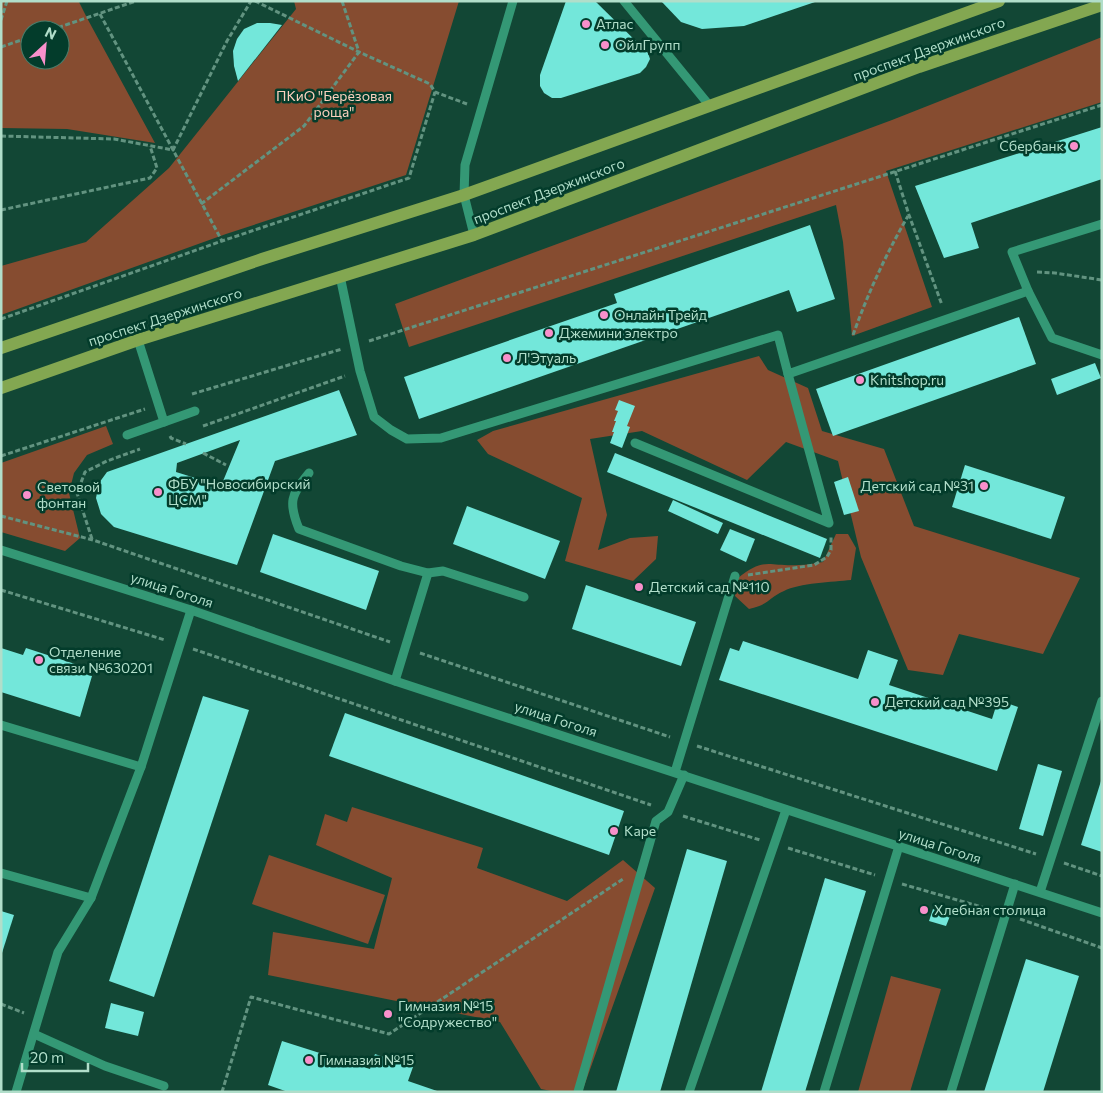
<svg xmlns="http://www.w3.org/2000/svg" width="1103" height="1093" font-family="Commissioner,sans-serif">
<style>
.green{fill:#864c30;fill-rule:evenodd}
.building{fill:#73e7da;fill-rule:evenodd}
.lines{fill:none;stroke-linecap:round;stroke-linejoin:round}
.path{stroke:#629380;stroke-width:3;stroke-dasharray:5 2.5;stroke-linecap:butt}
.minor{stroke:#349875;stroke-width:9}
.major{stroke:#83a751;stroke-width:12}
.poi-dot{fill:#f890cb;stroke:#033c2b;stroke-width:2}
.labels{text-anchor:middle;stroke-width:5;stroke-linejoin:round;paint-order:stroke}
.poi-label{font-size:14px;fill:#b1deca;stroke:#033c2b;text-anchor:start}
.street-label{font-size:14px;fill:#b1deca;stroke:#033c2b}
.park-label{font-size:14px;fill:#fcd1be;stroke:#033c2b}
</style>
<rect width="100%" height="100%" fill="#124735"/>
<!-- green -->
<g class="green">
<path d="M1,1H81L79,2L87,18L155,143L67,129L1,128ZM30,30H60V60H30Z"/>
<path d="M294,1H459L406,175L226,234L1,315V266L86,242L169,168L296,9Z"/>
<path d="M1102,37V102L886,171L932,307L852,336L843,242L836,205L409,347L395,304L892,120Z"/>
<path d="M759,356L768,370L808,388L822,431L884,449L914,526L1080,578L1043,654L959,634L943,675L908,670L861,557L838,461L786,442L747,480L642,431L590,439L607,515L598,550L630,538L658,536L656,559L633,581L565,561L582,498L488,454L477,440L493,431Z"/>
<path d="M106,426L113,444L87,455L74,473L69,493L80,538L65,551L1,532V463Z"/>
<path d="M836,534H848L856,548L851,580C833,582 799,583 784,591C768,598 769,605 749,609L735,596L738,578C765,556 769,567 799,565C807,565 815,563 823,562Z"/>
<path d="M352,807L483,848L477,868L567,901L623,860L655,888L582,1092H556L541,1089L500,1022L268,975L273,932L374,949L392,878L316,845L325,814L347,822Z"/>
<path d="M269,855L385,895L368,944L252,904Z"/>
<path d="M891,976L941,989L910,1092H858Z"/>
</g>
<!-- building -->
<g class="building">
<path d="M566,1H595L648,53L650,59L646,67L640,73L561,98H552L544,93L540,86V75Z"/>
<path d="M661,1H815V2L744,26L702,29L681,22Z"/>
<path d="M257,23H270L282,25L238,81L234,66L233,51L237,39L244,29Z"/>
<path d="M1102,127V179L971,223L979,248L944,258L915,186Z"/>
<path d="M810,225L835,299L797,312L789,290L419,419L404,377L617,303L614,294Z"/>
<path d="M1019,317L1036,364L833,436L816,389Z"/>
<path d="M1095,363L1101,378L1057,395L1051,379Z"/>
<path d="M339,390L357,435L275,461L237,565L114,527L101,514L96,498L99,483L107,472ZM240,440L221,486L176,472L177,463Z"/>
<path d="M619,400L635,406L627,426L630,427L622,448L610,443L614,432H612L616,421H614L618,411L615,410Z"/>
<path d="M615,453L827,539L820,558L607,472Z"/>
<path d="M965,465L1065,497L1051,539L952,507Z"/>
<path d="M848,477L859,511L844,515L834,482Z"/>
<path d="M673,500L723,523L718,534L668,511Z"/>
<path d="M467,506L560,541L545,579L453,544Z"/>
<path d="M730,529L755,539L746,562L720,550Z"/>
<path d="M273,534L379,571L366,610L260,572Z"/>
<path d="M586,585L696,622L681,666L572,629Z"/>
<path d="M743,641L858,679L868,650L898,660L889,685L992,719L998,700L1018,707L997,771L719,680L730,648L739,651Z"/>
<path d="M1,648L23,655L26,648L75,664L73,670L92,676L80,717L1,692Z"/>
<path d="M203,696L249,710L154,997L109,981Z"/>
<path d="M345,713L624,811L609,855L329,756Z"/>
<path d="M1038,764L1062,771L1043,836L1019,829Z"/>
<path d="M1101,781H1102V852L1081,845Z"/>
<path d="M687,849L727,861L660,1092H616Z"/>
<path d="M825,878L866,891L805,1092H761Z"/>
<path d="M933,909L950,916L946,926L929,921Z"/>
<path d="M1,911L14,915L2,953H1Z"/>
<path d="M1026,959L1079,976L1043,1092H984Z"/>
<path d="M111,1003L144,1012L138,1036L105,1028Z"/>
<path d="M282,1041L370,1069L375,1054L413,1067L408,1081L440,1092H288L268,1085Z"/>
</g>
<g class="lines">
<!-- path -->
<g class="path">
<path d="M255,1L359,52L430,84L435,92L467,104"/>
<path d="M100,14L222,241"/>
<path d="M1,20L7,1"/>
<path d="M51,30L136,1"/>
<path d="M1,47L30,37"/>
<path d="M1,136L114,139L173,150L227,41L251,1"/>
<path d="M895,171L909,215L942,305"/>
<path d="M201,204L304,126L359,52L342,1"/>
<path d="M1,210L150,178L157,168L150,146"/>
<path d="M1037,272L1055,273L1102,280"/>
<path d="M1,319L222,241L409,178L435,92"/>
<path d="M853,335C868,293 886,254 908,216"/>
<path d="M369,341L1102,105"/>
<path d="M192,394L342,349"/>
<path d="M203,426L345,376"/>
<path d="M170,436L171,438L186,444"/>
<path d="M203,453L226,465"/>
<path d="M1,456L145,409"/>
<path d="M1,516L93,540L390,642"/>
<path d="M92,539L77,493L85,472L107,461L140,449"/>
<path d="M748,575L814,565L827,557L831,550V537"/>
<path d="M1,590L165,640"/>
<path d="M193,649L651,805"/>
<path d="M420,653L670,737"/>
<path d="M697,746L1036,854"/>
<path d="M683,816L760,840"/>
<path d="M788,848L875,875"/>
<path d="M1064,863L1102,876"/>
<path d="M902,884L992,910"/>
<path d="M1020,919L1102,948"/>
<path d="M1,1004L24,1013"/>
<path d="M222,1092L251,997L389,1034L623,879"/>
</g>
<!-- minor -->
<g class="minor">
<path d="M624,1L709,105"/>
<path d="M474,235L464,195L465,165L513,1"/>
<path d="M340,276L360,371L374,417L391,430L407,439L441,438L778,335L788,374L1028,291L1012,252L1102,224"/>
<path d="M1028,291L1052,338L1102,355"/>
<path d="M164,422L195,411"/>
<path d="M127,435L164,422L138,340"/>
<path d="M635,443L829,523L788,374"/>
<path d="M309,473C291,495 288,502 299,529L401,566L428,573L443,571L524,597"/>
<path d="M1,550L191,610L395,681L1102,913"/>
<path d="M395,681L428,573"/>
<path d="M1,725L141,767"/>
<path d="M675,772L735,576"/>
<path d="M1,873L91,898"/>
<path d="M1040,892L1102,701"/>
<path d="M34,1034L105,1066L164,1086"/>
<path d="M16,1092L58,952L91,898L107,856L141,767L191,610"/>
<path d="M578,1092L656,821L668,812L684,775"/>
<path d="M689,1092L786,810"/>
<path d="M824,1092L899,846"/>
<path d="M951,1092L1015,884"/>
</g>
<!-- major -->
<g class="major">
<path d="M1,348L262,259L464,195L999,1"/>
<path d="M1,388L138,340L474,235L919,67L1102,5"/>
</g>
</g>
<!-- markers -->
<g class="poi-dot">
<circle cx="586" cy="24" r="5"/>
<circle cx="605" cy="45" r="5"/>
<circle cx="1074" cy="146" r="5"/>
<circle cx="604" cy="315" r="5"/>
<circle cx="549" cy="333" r="5"/>
<circle cx="507" cy="358" r="5"/>
<circle cx="860" cy="380" r="5"/>
<circle cx="984" cy="486" r="5"/>
<circle cx="158" cy="492" r="5"/>
<circle cx="27" cy="495" r="5"/>
<circle cx="639" cy="587" r="5"/>
<circle cx="39" cy="660" r="5"/>
<circle cx="875" cy="702" r="5"/>
<circle cx="614" cy="831" r="5"/>
<circle cx="924" cy="910" r="5"/>
<circle cx="388" cy="1014" r="5"/>
<circle cx="309" cy="1060" r="5"/>
</g>
<g class="labels">
<!-- poi labels -->
<g class="poi-label">
<text x="596" y="29">Атлас</text>
<text x="615" y="50">ОйлГрупп</text>
<text x="1064" y="151" text-anchor="end">Сбербанк</text>
<text x="614" y="320">Онлайн Трейд</text>
<text x="559" y="338">Джемини электро</text>
<text x="517" y="363">Л'Этуаль</text>
<text x="870" y="385">Knitshop.ru</text>
<text x="168" y="489">ФБУ "Новосибирский<tspan x="168" dy="16">ЦСМ"</tspan></text>
<text x="974" y="491" text-anchor="end">Детский сад №31</text>
<text x="37" y="492">Световой<tspan x="37" dy="16">фонтан</tspan></text>
<text x="649" y="592">Детский сад №110</text>
<text x="49" y="657">Отделение<tspan x="49" dy="16">связи №630201</tspan></text>
<text x="885" y="707">Детский сад №395</text>
<text x="624" y="836">Каре</text>
<text x="934" y="915">Хлебная столица</text>
<text x="398" y="1011">Гимназия №15<tspan x="398" dy="16">"Содружество"</tspan></text>
<text x="319" y="1065">Гимназия №15</text>
</g>
<!-- street labels -->
<g class="street-label">
<text transform="translate(929 49) rotate(-20)" y="5">проспект Дзержинского</text>
<text transform="translate(549 191) rotate(-21)" y="5">проспект Дзержинского</text>
<text transform="translate(165 317) rotate(-18)" y="5">проспект Дзержинского</text>
<text transform="translate(172 590) rotate(18)" y="5">улица Гоголя</text>
<text transform="translate(556 719) rotate(18)" y="5">улица Гоголя</text>
<text transform="translate(940 846) rotate(18)" y="5">улица Гоголя</text>
</g>
<!-- park labels -->
<g class="park-label">
<text x="334" y="101">ПКиО "Берёзовая<tspan x="334" dy="16">роща"</tspan></text>
</g>
</g>
<!-- border -->
<rect width="1103" height="1093" fill="none" stroke="#b1deca" stroke-width="5"/>
<!-- north arrow -->
<g transform="translate(45 45) rotate(26)"><circle r="24" fill="#033c2b" stroke="#497d6b"/>
<path d="M0-4L9 19L0 12L-9 19Z" fill="#f890cb"/>
<text y="-8" font-size="14" font-weight="bold" text-anchor="middle" fill="#b1deca">N</text>
</g>
<!-- scale -->
<path d="M22 1063v8h66v-8" fill="none" stroke="#b1deca" stroke-width="2.5"/>
<text x="30" y="1063" font-size="15" fill="#b1deca" stroke="#033c2b" stroke-width="4" paint-order="stroke">20 m</text>
</svg>
